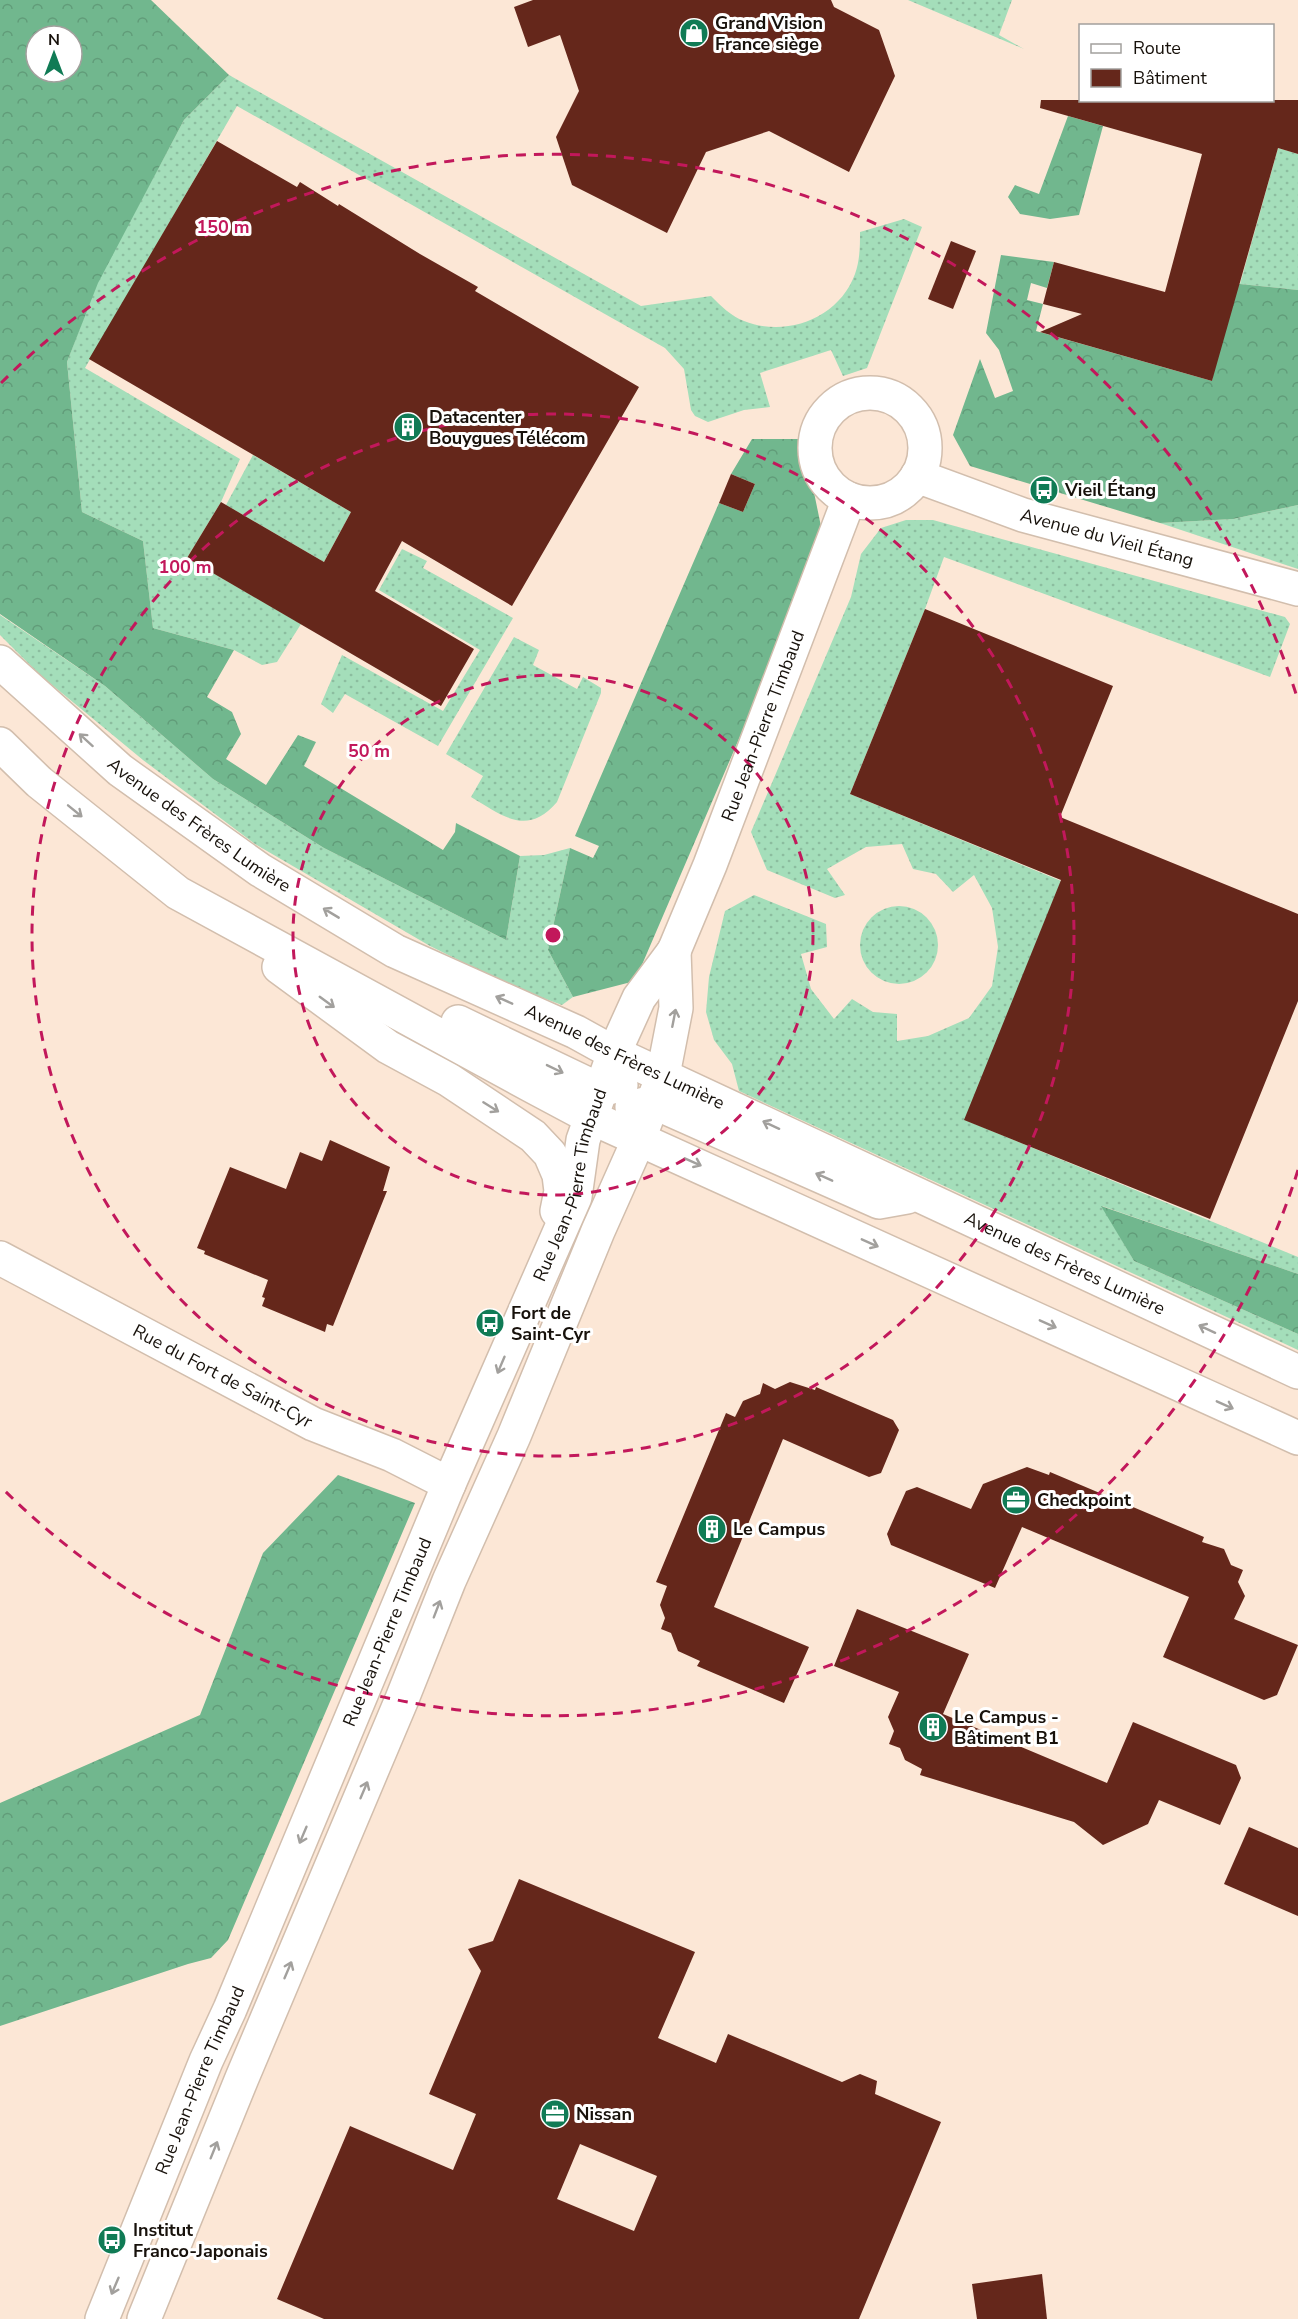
<svg xmlns="http://www.w3.org/2000/svg" width="1298" height="2319" font-family="'Nunito Sans',sans-serif">
<style>
.grass{fill:url(#grass-dots)}
.forest{fill:url(#forest-crowns);fill-rule:evenodd}
.building{fill:#65271b;fill-rule:evenodd}
.lines{fill:none;stroke-linecap:round;stroke-linejoin:round}
.street-casing{stroke:#d2bead;stroke-width:36}
.secondary-casing{stroke:#d2bead;stroke-width:36}
.street{stroke:#fff;stroke-width:33}
.secondary{stroke:#fff;stroke-width:33}
.oneway{stroke:#a2a09d}
.ring{fill:none;stroke:#c2185b;stroke-width:3;stroke-dasharray:10 8}
.labels{text-anchor:middle;stroke-width:6;stroke-linejoin:round;paint-order:stroke}
.poi-label{font-size:18px;font-weight:bold;fill:#17110b;stroke:#fff;text-anchor:start}
.street-label{font-size:18px;fill:#17110b;stroke:#fff}
.centre{fill:#c2185b;stroke:#fff;stroke-width:3}
.ring-label{font-size:18px;text-anchor:middle;font-weight:bold;fill:#c2185b;stroke:#fff;stroke-width:6;stroke-linejoin:round;paint-order:stroke}
</style>
<defs>
<pattern id="grass-dots" width="8" height="8" patternUnits="userSpaceOnUse" patternTransform="scale(1.5)"><rect width="8" height="8" fill="#a4deba"/><path d="M2 2h.1M6 6h.1" fill="none" stroke="#8cbd9f" stroke-width="1.8" stroke-linecap="round"/></pattern>
<pattern id="forest-crowns" width="20" height="18" patternUnits="userSpaceOnUse" patternTransform="scale(1.5)"><rect width="20" height="18" fill="#71b78e"/><path d="M2 6a3 3 0 1 1 6 0M12 15a3 3 0 1 1 6 0" fill="none" stroke="#619c79"/></pattern>
</defs>
<rect width="100%" height="100%" fill="#fce7d6"/>
<!-- grass -->
<g class="grass">
<path d="M908,0H1012L999,35L1024,49Z"/>
<path d="M229,75L641,306L711,296C721,306 731,316 744,321C787,338 839,318 855,274C860,260 860,246 860,232L904,219L922,227L867,368L843,376L831,350L760,373L770,407L744,410L708,422L695,416L691,410L684,369L665,348L237,106L85,368L240,459L221,502L187,558L301,624L277,662L262,665L234,650L153,628L143,541L82,512L67,362L97,283L184,120Z"/>
<path d="M1278,148L1298,154V290L1240,284Z"/>
<path d="M253,455L351,512L324,562L226,505Z"/>
<path d="M1298,505V569L1160,523L1233,519Z"/>
<path d="M906,520H933L1285,617L1290,624L1270,677L944,557L925,609L850,794L1061,881L965,1120L1298,1257V1274L1102,1206L1134,1261L1298,1334V1350L739,1091L732,1064L714,1040L706,1012L709,977L725,911L754,895L826,924L827,947L801,954L811,989L834,1019L852,999L873,1012L897,1014V1041L928,1036L969,1018L992,986L998,947L992,908L974,875L953,892L936,874L913,869L902,844L866,847L827,869L845,895L835,898L767,870L751,832L851,597L861,554L881,528Z"/>
<path d="M402,549L427,561L423,568L513,618L438,746L345,694L333,713L321,704L342,655L443,711L480,650L379,590Z"/>
<path d="M0,615L105,686L213,779L324,848L506,940L520,856L544,855L570,848L548,950L573,997L562,1005L513,987L430,946L255,844L143,760L40,675L0,635Z"/>
<path d="M514,637L539,650L533,665L577,689L583,677L601,688V693L557,802C527,837 503,816 471,797L483,776L446,754Z"/>
<circle cx="899" cy="945" r="39"/>
</g>
<!-- forest -->
<g class="forest">
<path d="M0,0H151L229,75L184,120L98,283L67,362L82,512L143,541L153,628L234,650L207,697L232,712L241,734L226,759L266,785L298,735L316,742L304,766L443,850L455,832L456,823L520,856L506,940L324,848L213,779L105,686L0,614ZM36,36H72V72H36Z"/>
<path d="M1068,116L1103,126L1079,215L1050,219L1020,214L1008,197L1015,185L1039,194Z"/>
<path d="M1001,255L1054,262L1047,288L1031,283L1027,300L1043,304L1036,331L1212,381L1229,281L1240,284L1298,290V505L1233,519L1160,523L970,466L953,435L980,359L995,398L1013,391L999,350L986,333Z"/>
<path d="M752,439H803L824,541L635,981L573,997L548,950L570,848L593,858L599,846L575,836L719,503L743,512L755,484L731,474Z"/>
<path d="M1101,1206L1298,1274V1334L1134,1261Z"/>
<path d="M338,1475L415,1503L228,1940L211,1958L188,1964L0,2026V1803L200,1715L263,1553Z"/>
</g>
<!-- building -->
<g class="building">
<path d="M533,0H831L834,7L879,30L895,76L849,172L769,131L706,152L667,233L572,185L556,137L579,91L560,35L528,47L514,7Z"/>
<path d="M1041,100H1298V154L1278,148L1212,381L1040,332L1082,314L1043,304L1054,262L1165,292L1202,154L1040,108Z"/>
<path d="M217,141L297,187L300,182L338,206L339,204L420,254L478,287L475,291L639,387L512,606L402,541L375,591L474,649L441,706L187,558L221,502L324,562L351,512L89,359Z"/>
<path d="M951,241L976,251L953,309L928,299Z"/>
<path d="M731,474L755,484L743,512L719,503Z"/>
<path d="M925,609L1113,686L1060,817L1298,914V1001L1210,1219L964,1120L1061,880L850,794Z"/>
<path d="M330,1140L390,1167L383,1191H387L333,1326L327,1324L325,1332L262,1306L265,1298L262,1297L268,1280L204,1254L205,1251L197,1248L230,1167L286,1189L300,1152L322,1161Z"/>
<path d="M790,1382L815,1390L816,1387L893,1420L899,1430L881,1473L869,1477L783,1439L714,1607L809,1647L784,1703L697,1666L700,1661L678,1651L671,1633L661,1629L665,1618L660,1605L667,1586L656,1582L726,1413L735,1417L743,1401L760,1394L763,1383L775,1389Z"/>
<path d="M1027,1467L1049,1475L1050,1472L1204,1537L1202,1542L1224,1549L1231,1565L1243,1570L1238,1582L1245,1596L1234,1619L1298,1645L1277,1695L1264,1700L1163,1657L1189,1597L1022,1527L995,1588L891,1545L887,1534L906,1491L917,1487L971,1509L983,1484Z"/>
<path d="M857,1609L969,1654L943,1714L1107,1783L1133,1722L1236,1765L1241,1778L1220,1825L1159,1800L1148,1824L1103,1845L1074,1822L920,1775L922,1769L905,1760L900,1748L889,1744L894,1731L888,1717L899,1692L834,1666Z"/>
<path d="M1249,1827L1298,1848V1916L1224,1884Z"/>
<path d="M519,1879L695,1952L658,2038L716,2063L728,2034L842,2082L860,2074L877,2081L875,2094L941,2122L859,2319H324L277,2299L350,2126L453,2170L476,2114L429,2094L481,1971L468,1949L493,1941ZM580,2144L657,2176L634,2231L557,2199Z"/>
<path d="M1042,2274L1047,2319H977L972,2284Z"/>
</g>
<g class="lines">
<!-- street casing -->
<g class="street-casing">
<g id="street">
<circle cx="870" cy="448" r="55"/>
<path id="s1" d="M917,476L1023,515L1298,589"/>
<path id="s2" d="M674,951L710,865L849,499"/>
<path id="s3" d="M0,1258L313,1424L392,1455L449,1484"/>
</g>
</g>
<!-- secondary casing -->
<g class="secondary-casing">
<g id="secondary">
<path id="s4" d="M0,662L120,770L260,870L395,951L576,1032L614,1053L1298,1372"/>
<path d="M0,744L39,782L178,893L532,1086L590,1117L1298,1438"/>
<path d="M279,967L388,1047L449,1080L533,1136L550,1154L559,1175L561,1191L557,1211"/>
<path d="M458,1022L600,1090L621,1085"/>
<path d="M632,1107L653,1102L879,1202L907,1197"/>
<path id="s5" d="M102,2319L206,2061L230,2009L449,1484L575,1197L583,1140L614,1053L639,998L674,951"/>
<path d="M144,2319L242,2078L402,1699L449,1581L514,1436L598,1231L639,1139L663,1075L676,1008L674,951"/>
</g>
</g>
<!-- street -->
<use href="#street" class="street"/>
<!-- secondary -->
<use href="#secondary" class="secondary"/>
</g>
<!-- one-way arrows -->
<defs><path id="oneway-shaft" d="M-6 0H5M1.5-3L5.5 0L1.5 3" fill="none" stroke-width="1.6" stroke-linecap="round" stroke-linejoin="round" transform="scale(1.5)"/></defs>
<g class="oneway">
<use href="#oneway-shaft" transform="translate(86 740) rotate(-138)"/>
<use href="#oneway-shaft" transform="translate(75 811) rotate(39)"/>
<use href="#oneway-shaft" transform="translate(331 913) rotate(-149)"/>
<use href="#oneway-shaft" transform="translate(504 1000) rotate(-156)"/>
<use href="#oneway-shaft" transform="translate(327 1002) rotate(36)"/>
<use href="#oneway-shaft" transform="translate(674 1018) rotate(-79)"/>
<use href="#oneway-shaft" transform="translate(555 1069) rotate(26)"/>
<use href="#oneway-shaft" transform="translate(491 1107) rotate(32)"/>
<use href="#oneway-shaft" transform="translate(771 1125) rotate(-155)"/>
<use href="#oneway-shaft" transform="translate(693 1162) rotate(24)"/>
<use href="#oneway-shaft" transform="translate(824 1177) rotate(-156)"/>
<use href="#oneway-shaft" transform="translate(870 1243) rotate(24)"/>
<use href="#oneway-shaft" transform="translate(1048 1324) rotate(24)"/>
<use href="#oneway-shaft" transform="translate(1207 1329) rotate(-155)"/>
<use href="#oneway-shaft" transform="translate(501 1365) rotate(113)"/>
<use href="#oneway-shaft" transform="translate(1225 1405) rotate(24)"/>
<use href="#oneway-shaft" transform="translate(437 1609) rotate(-69)"/>
<use href="#oneway-shaft" transform="translate(364 1790) rotate(-67)"/>
<use href="#oneway-shaft" transform="translate(303 1835) rotate(113)"/>
<use href="#oneway-shaft" transform="translate(288 1970) rotate(-67)"/>
<use href="#oneway-shaft" transform="translate(214 2150) rotate(-68)"/>
<use href="#oneway-shaft" transform="translate(115 2286) rotate(113)"/>
</g>
<!-- distance rings -->
<g class="ring">
<circle cx="553" cy="935" r="260"/>
<circle cx="553" cy="935" r="521"/>
<path d="M1298 1170A781 781 0 0 1 1 1487M1 383A781 781 0 0 1 1298 700"/>
</g>
<!-- icons -->
<defs>
<g id="shop-disc" transform="scale(1.5)"><circle r="9.5" fill="#107b55" stroke="#fff"/><path d="M-5-2.5h2.3a2.7 3.5 0 0 1 5.4 0H5L5.5 6h-11ZM-1.5-2.5h3a1.5 2.3 0 0 0-3 0Z" fill="#fff"/></g>
<g id="building-disc" transform="scale(1.5)"><circle r="9.5" fill="#107b55" stroke="#fff"/><path d="M-4-6H4V6H1V3H-1V6H-4ZM-2.5-4.3h1.7v1.8h-1.7ZM.8-4.3h1.7v1.8H.8ZM-2.5-1h1.7V.8h-1.7ZM.8-1h1.7V.8H.8Z" fill="#fff"/></g>
<g id="bus-disc" transform="scale(1.5)"><circle r="9.5" fill="#107b55" stroke="#fff"/><path d="M-5-6H5V4H4V6H2V4H-2V6H-4V4H-5ZM-3.5-4V0h7V-4ZM-3.5 1.2v1.5H-2V1.2ZM2 1.2v1.5H3.5V1.2Z" fill="#fff"/></g>
<g id="office-disc" transform="scale(1.5)"><circle r="9.5" fill="#107b55" stroke="#fff"/><path d="M-6-3h4V-5.5h4V-3h4V5H-6ZM-1-4.5V-3h2v-1.5ZM-6 0V1H6V0Z" fill="#fff"/></g>
</defs>
<g fill-rule="evenodd">
<use href="#shop-disc" x="694" y="33"/>
<use href="#building-disc" x="408" y="427"/>
<use href="#bus-disc" x="1044" y="490"/>
<use href="#bus-disc" x="490" y="1323"/>
<use href="#office-disc" x="1016" y="1500"/>
<use href="#building-disc" x="712" y="1529"/>
<use href="#building-disc" x="933" y="1727"/>
<use href="#office-disc" x="555" y="2114"/>
<use href="#bus-disc" x="112" y="2240"/>
</g>
<g class="labels">
<!-- poi labels -->
<g class="poi-label">
<text x="715" y="29">Grand Vision<tspan x="715" dy="21">France siège</tspan></text>
<text x="429" y="423">Datacenter<tspan x="429" dy="21">Bouygues Télécom</tspan></text>
<text x="1065" y="496">Vieil Étang</text>
<text x="511" y="1319">Fort de<tspan x="511" dy="21">Saint-Cyr</tspan></text>
<text x="1037" y="1506">Checkpoint</text>
<text x="733" y="1535">Le Campus</text>
<text x="954" y="1723">Le Campus -<tspan x="954" dy="21">Bâtiment B1</tspan></text>
<text x="576" y="2120">Nissan</text>
<text x="133" y="2236">Institut<tspan x="133" dy="21">Franco-Japonais</tspan></text>
</g>
<!-- street labels -->
<g class="street-label">
<text dy="6" stroke="none"><textPath href="#s1" startOffset="200">Avenue du Vieil Étang</textPath></text>
<text dy="6" stroke="none"><textPath href="#s2" startOffset="242">Rue Jean-Pierre Timbaud</textPath></text>
<text dy="6" stroke="none"><textPath href="#s4" startOffset="258">Avenue des Frères Lumière</textPath></text>
<text dy="6" stroke="none"><textPath href="#s4" startOffset="744">Avenue des Frères Lumière</textPath></text>
<text dy="6" stroke="none"><textPath href="#s5" startOffset="1228">Rue Jean-Pierre Timbaud</textPath></text>
<text dy="6" stroke="none"><textPath href="#s4" startOffset="1230">Avenue des Frères Lumière</textPath></text>
<text dy="6" stroke="none"><textPath href="#s3" startOffset="252">Rue du Fort de Saint-Cyr</textPath></text>
<text dy="6" stroke="none"><textPath href="#s5" startOffset="744">Rue Jean-Pierre Timbaud</textPath></text>
<text dy="6" stroke="none"><textPath href="#s5" startOffset="258">Rue Jean-Pierre Timbaud</textPath></text>
</g>
</g>
<circle cx="553" cy="935" r="9" class="centre"/>
<g class="ring-label">
<text x="223" y="233">150 m</text>
<text x="185" y="573">100 m</text>
<text x="369" y="757">50 m</text>
</g>
<!-- legend -->
<rect x="1079" y="24" width="195" height="78" fill="#ffffff" stroke="#a2a09d" stroke-width="1.5"/>
<rect x="1091" y="44" width="30" height="9" fill="#ffffff" stroke="#a2a09d" stroke-width="1.5"/>
<text x="1133" y="54" font-size="18" fill="#17110b">Route</text>
<rect x="1091" y="69" width="30" height="18" fill="#65271b" stroke="#a2a09d" stroke-width="1.5"/>
<text x="1133" y="84" font-size="18" fill="#17110b">Bâtiment</text>
<!-- north arrow -->
<g transform="translate(54 54)"><circle r="28" fill="#ffffff" stroke="#a2a09d" stroke-width="1.5"/>
<path d="M0-4.5L10 22L0 15L-10 22Z" fill="#107b55"/>
<text y="-9" font-size="16" font-weight="bold" text-anchor="middle" fill="#17110b">N</text>
</g>
</svg>
